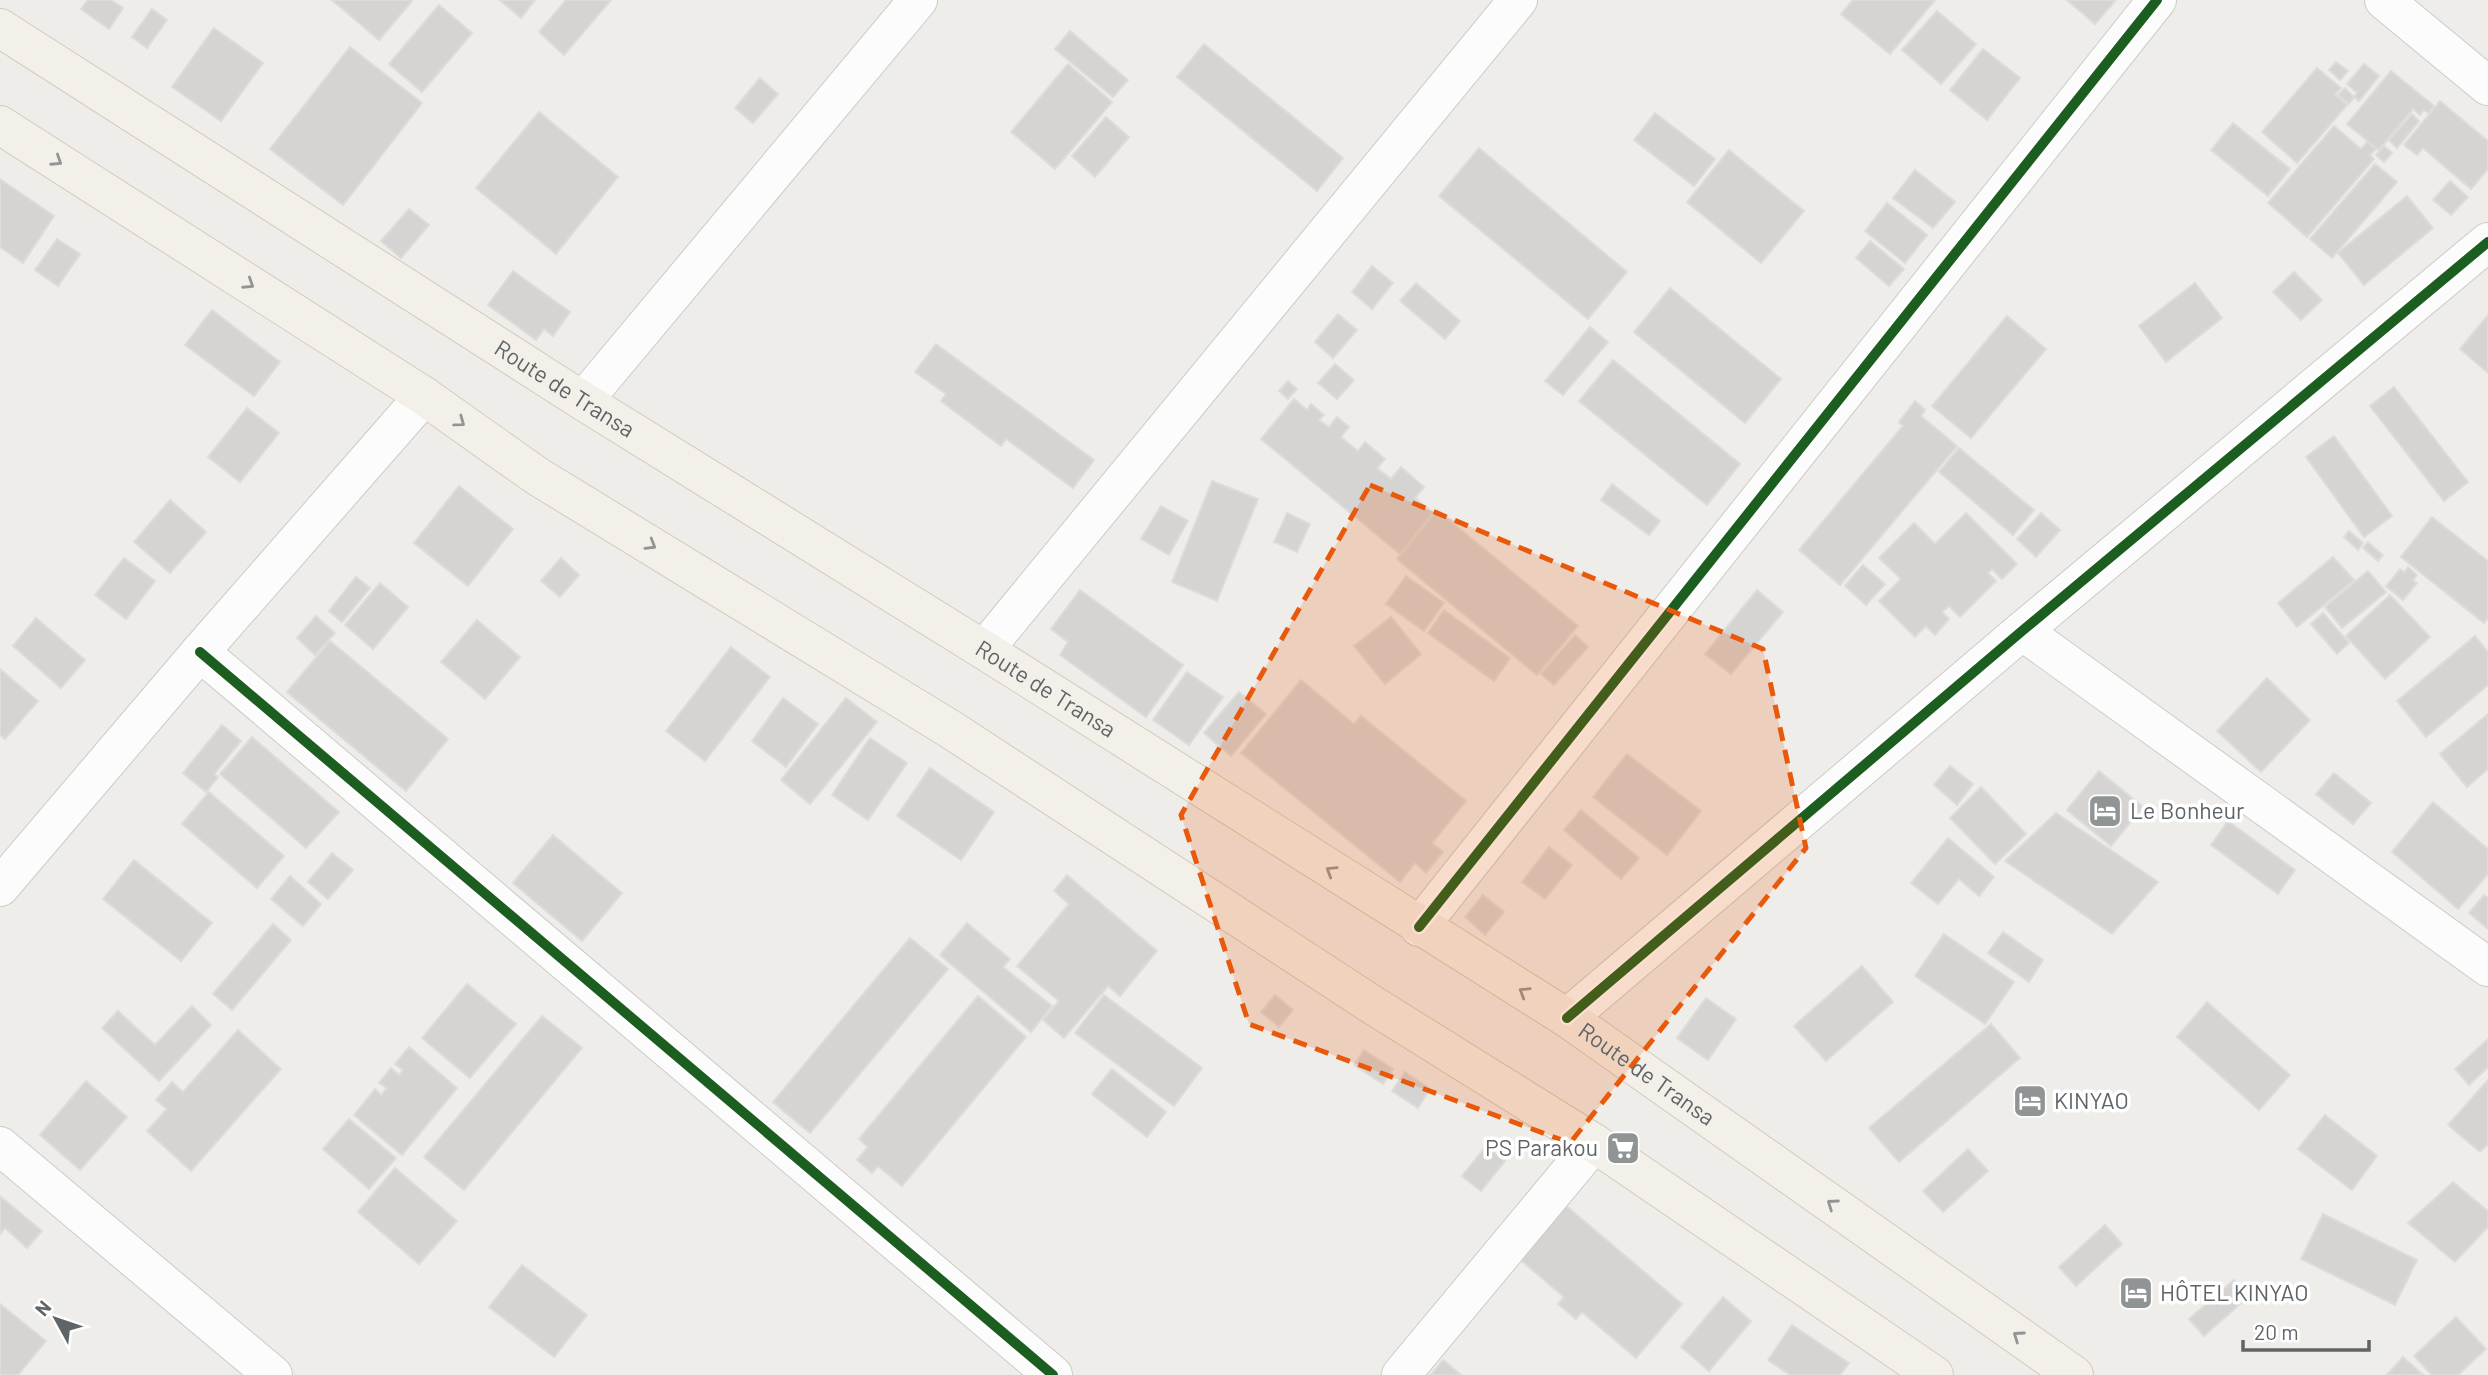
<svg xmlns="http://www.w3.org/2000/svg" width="2488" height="1375" font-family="Barlow,sans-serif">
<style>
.building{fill:#d5d4d3;stroke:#dedcd9;stroke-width:2}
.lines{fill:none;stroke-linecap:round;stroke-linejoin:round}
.minor-casing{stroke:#cbcbca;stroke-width:40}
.major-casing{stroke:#d5caba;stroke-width:40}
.minor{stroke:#fcfcfc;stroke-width:38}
.major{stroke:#f3f0ea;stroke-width:38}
.cycleway-casing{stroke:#fff;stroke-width:15}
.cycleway{stroke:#1b5e20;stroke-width:10}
.oneway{stroke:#939595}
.marked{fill:#e8590c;fill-opacity:0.2;stroke:#e8590c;stroke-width:5;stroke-dasharray:14 9;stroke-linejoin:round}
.labels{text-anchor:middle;stroke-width:7;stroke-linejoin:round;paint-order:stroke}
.street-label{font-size:23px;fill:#5f6467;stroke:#fff}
.poi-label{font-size:23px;fill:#5f6467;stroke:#fff;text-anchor:start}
</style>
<rect width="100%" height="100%" fill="#eeedea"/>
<!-- building -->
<g class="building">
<path d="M88,0H111L123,8L109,29L81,9Z"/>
<path d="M332,0H411L412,1L379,40Z"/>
<path d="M500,0H535L521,18Z"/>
<path d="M566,0H611L564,55L539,32Z"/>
<path d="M1853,0H1935L1890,54L1841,14Z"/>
<path d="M2067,0H2116L2095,24Z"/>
<path d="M439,5L472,33L422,92L389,64Z"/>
<path d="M152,9L167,20L147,48L132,37Z"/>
<path d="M1937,11L1976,44L1941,84L1902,50Z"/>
<path d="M214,28L263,63L221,121L172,87Z"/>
<path d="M1070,31L1128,80L1113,97L1055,49Z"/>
<path d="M1204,44L1343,158L1317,191L1177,77Z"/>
<path d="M350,47L422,103L343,205L270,149Z"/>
<path d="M1983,49L2020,78L1987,120L1950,90Z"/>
<path d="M2336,62L2348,71L2340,80L2329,70Z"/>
<path d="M1068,64L1112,102L1055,169L1011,132Z"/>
<path d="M2364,64L2379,76L2359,101L2354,97L2357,93L2347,84Z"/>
<path d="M2317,68L2341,88L2335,94L2347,105L2297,163L2262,132Z"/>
<path d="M2391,71L2434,106L2428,113L2424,110L2420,115L2413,109L2379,150L2347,124Z"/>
<path d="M760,78L778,94L753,123L735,108Z"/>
<path d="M2345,88L2354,97L2349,104L2338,95Z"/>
<path d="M2440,101L2488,141V169L2471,189L2423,148L2417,155L2404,145Z"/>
<path d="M539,112L618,177L556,254L476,188Z"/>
<path d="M1655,113L1715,159L1694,186L1634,140Z"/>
<path d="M2412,114L2419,121L2397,148L2389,140Z"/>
<path d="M1106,117L1129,137L1095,177L1072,156Z"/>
<path d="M2233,123L2290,169L2268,196L2211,150Z"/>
<path d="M2334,126L2361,149L2367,142L2376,149L2370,155L2374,159L2307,237L2268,203Z"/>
<path d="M2384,146L2392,153L2384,162L2376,155Z"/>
<path d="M1479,148L1627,272L1588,319L1439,196Z"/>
<path d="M1729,150L1804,211L1761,263L1687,202Z"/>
<path d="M2375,164L2397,182L2332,258L2310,239Z"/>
<path d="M1915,170L1955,202L1933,228L1893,198Z"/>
<path d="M0,179L54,216L23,263L0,247Z"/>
<path d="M2450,181L2468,197L2451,215L2433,200Z"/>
<path d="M2407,196L2433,228L2364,285L2338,253Z"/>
<path d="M1887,203L1927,235L1905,263L1865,231Z"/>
<path d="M409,209L429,225L401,258L381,241Z"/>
<path d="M57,239L80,254L58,286L35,270Z"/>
<path d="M1870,241L1904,269L1889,286L1856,258Z"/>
<path d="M1372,266L1393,283L1372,309L1352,292Z"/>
<path d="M513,271L570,312L553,336L544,329L536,340L488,305Z"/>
<path d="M2294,272L2322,300L2301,320L2273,292Z"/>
<path d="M1416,283L1460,321L1445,339L1400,301Z"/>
<path d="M2195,283L2222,318L2166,362L2139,326Z"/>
<path d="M1670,288L1781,379L1745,423L1634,332Z"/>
<path d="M212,310L280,362L254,396L185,345Z"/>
<path d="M1338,314L1357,330L1333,358L1315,342Z"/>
<path d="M2488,315V373L2460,349Z"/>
<path d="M2007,316L2046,349L1971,438L1932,406Z"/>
<path d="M1590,327L1608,342L1563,395L1545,381Z"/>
<path d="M936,344L1094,460L1073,488L1006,439L1001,446L941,401L946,394L915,372Z"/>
<path d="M1613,360L1740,464L1707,505L1579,401Z"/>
<path d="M1335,364L1354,380L1337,399L1318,383Z"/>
<path d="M1288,381L1297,389L1288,399L1279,391Z"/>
<path d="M2394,387L2468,482L2444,501L2370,406Z"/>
<path d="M1294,399L1307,410L1311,404L1324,415L1319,420L1329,427L1337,417L1349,427L1341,437L1358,451L1365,442L1385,459L1377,468L1391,479L1401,467L1424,487L1415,498L1433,513L1400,554L1261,439Z"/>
<path d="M1915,401L1925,410L1921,416L1957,446L1840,585L1799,550L1903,426L1899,422Z"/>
<path d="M247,408L279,433L240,482L208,457Z"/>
<path d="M2334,436L2392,516L2364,537L2306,457Z"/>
<path d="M1959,448L2034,510L2013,535L1939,472Z"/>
<path d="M1212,481L1258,499L1217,601L1172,582Z"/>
<path d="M1612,484L1660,521L1649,535L1601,500Z"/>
<path d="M459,486L513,529L468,586L414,543Z"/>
<path d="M170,500L206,532L170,573L134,542Z"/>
<path d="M1161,506L1188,521L1169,555L1141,539Z"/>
<path d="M1437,510L1578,626L1537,675L1397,559Z"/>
<path d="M1287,513L1310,524L1297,552L1274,542Z"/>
<path d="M1966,513L2017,564L2002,579L1992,569L1988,573L1996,581L1960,617L1949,606L1942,612L1949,619L1935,635L1926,626L1915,637L1879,601L1901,579L1879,558L1914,523L1935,544Z"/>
<path d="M2041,513L2060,530L2036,557L2017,539Z"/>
<path d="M2432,517L2488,561V618L2484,623L2401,557Z"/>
<path d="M2349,531L2363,543L2358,550L2344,537Z"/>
<path d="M2368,542L2383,555L2378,561L2363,548Z"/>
<path d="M2333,557L2354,580L2297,627L2278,603Z"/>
<path d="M124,558L155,581L126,619L95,595Z"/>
<path d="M561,558L579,575L560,597L541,581Z"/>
<path d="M1863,565L1885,584L1866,605L1845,586Z"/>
<path d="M2408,567L2417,575L2413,580L2417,583L2403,600L2386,586L2400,569L2404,572Z"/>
<path d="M2368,571L2386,592L2342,628L2325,607Z"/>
<path d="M1406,576L1444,603L1424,631L1386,604Z"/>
<path d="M356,577L370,588L342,622L329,611Z"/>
<path d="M380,583L408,607L373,649L345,625Z"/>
<path d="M1080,590L1183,665L1146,717L1060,655L1068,642L1051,629Z"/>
<path d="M1757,590L1783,612L1731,674L1705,654Z"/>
<path d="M2390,595L2430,637L2385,679L2346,636Z"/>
<path d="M1444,610L1510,658L1494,681L1428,633Z"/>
<path d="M2323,613L2349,643L2337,654L2311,624Z"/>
<path d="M316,616L335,633L315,655L297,638Z"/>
<path d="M1391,617L1421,654L1385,684L1354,646Z"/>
<path d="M36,618L85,660L61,688L13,646Z"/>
<path d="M477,620L520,657L485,699L441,662Z"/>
<path d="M1575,635L1588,647L1554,685L1541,674Z"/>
<path d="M2475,636L2488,652V685L2426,737L2397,701Z"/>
<path d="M330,641L448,739L406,791L287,692Z"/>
<path d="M731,647L770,677L705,761L666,731Z"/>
<path d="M0,669L38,701L5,739L0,735Z"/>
<path d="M1187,672L1223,697L1189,745L1153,720Z"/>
<path d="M2267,678L2310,720L2261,772L2217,731Z"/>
<path d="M1301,680L1354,724L1361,716L1466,801L1432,843L1443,852L1426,873L1415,863L1400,882L1241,753Z"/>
<path d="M1239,692L1266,714L1231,756L1204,733Z"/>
<path d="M783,698L818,724L786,767L752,741Z"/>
<path d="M846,698L877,722L810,804L781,780Z"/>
<path d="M2488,714V769L2467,787L2440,754Z"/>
<path d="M222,725L241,741L214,774L218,777L206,792L183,773Z"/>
<path d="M252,737L339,812L306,848L220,774Z"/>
<path d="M870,738L907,763L868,820L832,795Z"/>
<path d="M1627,754L1701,811L1667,855L1593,797Z"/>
<path d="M1950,766L1973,784L1957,805L1934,785Z"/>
<path d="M930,768L994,812L961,860L897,816Z"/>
<path d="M2099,771L2143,807L2111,846L2067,810Z"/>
<path d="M2334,773L2371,803L2353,824L2316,794Z"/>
<path d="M1981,787L2026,834L1995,864L1950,818Z"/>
<path d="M209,792L284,856L257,888L182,824Z"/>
<path d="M2433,802L2488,849V874L2458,909L2392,852Z"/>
<path d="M1581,810L1639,858L1621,879L1564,830Z"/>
<path d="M2056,813L2158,882L2112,934L2005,861Z"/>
<path d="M2228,821L2295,870L2278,894L2211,845Z"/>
<path d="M553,835L622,893L582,941L513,883Z"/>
<path d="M1948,838L1994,877L1979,896L1959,879L1938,904L1911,883Z"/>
<path d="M1549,847L1572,865L1545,899L1522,882Z"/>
<path d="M332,853L353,870L328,899L308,882Z"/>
<path d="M134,860L212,923L181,961L103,899Z"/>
<path d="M1067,875L1157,951L1120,996L1108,986L1064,1038L1043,1020L1059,1001L1017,966L1069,904L1054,891Z"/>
<path d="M290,876L321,904L303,926L271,899Z"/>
<path d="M1483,895L1504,912L1485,935L1465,917Z"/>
<path d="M2484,895L2488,898V929L2469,913Z"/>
<path d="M967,923L1010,959L1003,967L1052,1006L1031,1032L940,955Z"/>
<path d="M273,924L291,940L232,1010L213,994Z"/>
<path d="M2003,932L2043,960L2029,982L1988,953Z"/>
<path d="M1944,934L2014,982L1985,1024L1915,976Z"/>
<path d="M910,938L948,969L810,1133L773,1102Z"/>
<path d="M1862,966L1893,1002L1826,1061L1794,1026Z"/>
<path d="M467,984L516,1024L470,1078L422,1038Z"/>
<path d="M1104,995L1202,1068L1174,1106L1075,1033Z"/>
<path d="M1275,995L1293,1010L1279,1027L1261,1012Z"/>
<path d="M978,996L1026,1037L902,1186L878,1166L872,1173L857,1160L868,1147L859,1139Z"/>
<path d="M1706,998L1736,1019L1708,1060L1677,1038Z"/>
<path d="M2207,1002L2290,1075L2259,1110L2177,1037Z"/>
<path d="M192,1006L211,1025L159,1081L102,1028L118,1011L155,1045Z"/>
<path d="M542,1016L582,1048L464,1190L424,1157Z"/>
<path d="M1991,1024L2020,1058L1899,1162L1869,1128Z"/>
<path d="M238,1030L281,1069L191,1171L147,1131L167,1109L156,1100L172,1082L183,1092Z"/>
<path d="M2488,1039V1067L2469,1085L2455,1069Z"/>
<path d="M409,1047L457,1088L402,1155L354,1115L375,1089L381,1095L387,1088L379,1083L391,1068L399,1075L403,1070L395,1064Z"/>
<path d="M1364,1050L1393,1069L1383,1084L1354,1065Z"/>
<path d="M1112,1069L1166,1112L1147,1137L1092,1094Z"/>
<path d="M1405,1072L1430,1089L1418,1108L1392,1091Z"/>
<path d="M2488,1080V1144L2480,1152L2448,1125Z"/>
<path d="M86,1081L127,1117L80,1170L40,1135Z"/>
<path d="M2325,1115L2377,1156L2352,1190L2298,1149Z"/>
<path d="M349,1119L396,1158L369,1189L323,1149Z"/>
<path d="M1486,1146L1505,1161L1481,1191L1462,1176Z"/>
<path d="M1968,1149L1988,1171L1943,1212L1923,1191Z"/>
<path d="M395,1168L457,1221L419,1264L358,1212Z"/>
<path d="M2453,1182L2488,1211V1227L2455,1262L2408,1223Z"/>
<path d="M0,1196L42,1231L27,1248L5,1228L0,1234Z"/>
<path d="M1563,1203L1682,1304L1636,1358L1582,1312L1576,1319L1558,1304L1564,1297L1517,1257Z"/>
<path d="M2323,1214L2417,1260L2395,1305L2301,1259Z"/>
<path d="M2105,1225L2122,1244L2076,1286L2059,1267Z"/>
<path d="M522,1265L587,1315L554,1357L489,1307Z"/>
<path d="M2234,1280L2249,1296L2204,1336L2189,1319Z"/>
<path d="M1723,1297L1751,1321L1709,1371L1681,1347Z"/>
<path d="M0,1304L46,1341L18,1375H0Z"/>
<path d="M2456,1317L2486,1349L2458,1375H2432L2414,1356Z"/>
<path d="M1792,1325L1849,1363L1840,1375H1790L1768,1360Z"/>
<path d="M2403,1357L2423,1375H2387Z"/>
<path d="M1443,1360L1461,1375H1431Z"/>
</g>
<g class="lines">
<!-- minor casing -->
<g class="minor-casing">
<g id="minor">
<path d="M2384,0L2488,86"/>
<path d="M583,401L918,0"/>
<path d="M2022,631L2488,967"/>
<path d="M984,650L1518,0"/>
<path d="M200,652L1053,1375"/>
<path d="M0,887L200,652L424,396"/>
<path d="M1419,927L2157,0"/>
<path d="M1567,1018L2022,631L2488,242"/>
<path d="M0,1146L273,1375"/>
<path d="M1401,1375L1594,1143"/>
</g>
</g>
<!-- major casing -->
<g class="major-casing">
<g id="major">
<path id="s1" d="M0,28L583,401L984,650L1567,1018L2074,1375"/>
<path d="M0,125L424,396L537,476L950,729L1371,1004L1594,1143L1934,1375"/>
</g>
</g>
<!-- minor -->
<use href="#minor" class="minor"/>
<!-- major -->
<use href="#major" class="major"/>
<!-- cycleway casing -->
<g class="cycleway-casing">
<g id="cycleway">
<path d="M200,652L1053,1375"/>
<path d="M1419,927L2157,0"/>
<path d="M1567,1018L2022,631L2488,242"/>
</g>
</g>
<!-- cycleway -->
<use href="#cycleway" class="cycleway"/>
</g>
<!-- one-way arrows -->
<defs><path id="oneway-chevron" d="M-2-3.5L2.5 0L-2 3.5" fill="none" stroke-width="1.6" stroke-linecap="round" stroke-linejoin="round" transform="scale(1.75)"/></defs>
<g class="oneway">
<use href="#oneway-chevron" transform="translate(57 161) rotate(33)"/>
<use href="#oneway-chevron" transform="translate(249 284) rotate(33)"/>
<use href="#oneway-chevron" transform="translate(460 422) rotate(36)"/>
<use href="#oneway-chevron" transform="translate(651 545) rotate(31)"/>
<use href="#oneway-chevron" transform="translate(1331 871) rotate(-148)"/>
<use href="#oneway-chevron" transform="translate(1524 992) rotate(-148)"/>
<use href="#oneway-chevron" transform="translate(1832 1204) rotate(-145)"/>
<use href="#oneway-chevron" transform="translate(2018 1336) rotate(-145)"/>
</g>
<!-- marked area -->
<path class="marked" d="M1370,485L1763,649L1806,848L1570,1143L1249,1024L1181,815Z"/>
<!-- icons -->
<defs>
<g id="hotel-square" transform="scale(1.75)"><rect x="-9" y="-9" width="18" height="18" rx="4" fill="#919495" stroke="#fff"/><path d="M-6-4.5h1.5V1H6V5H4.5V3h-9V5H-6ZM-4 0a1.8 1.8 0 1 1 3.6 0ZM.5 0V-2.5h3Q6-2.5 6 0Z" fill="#fff"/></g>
<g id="supermarket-square" transform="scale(1.75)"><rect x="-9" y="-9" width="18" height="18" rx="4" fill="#919495" stroke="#fff"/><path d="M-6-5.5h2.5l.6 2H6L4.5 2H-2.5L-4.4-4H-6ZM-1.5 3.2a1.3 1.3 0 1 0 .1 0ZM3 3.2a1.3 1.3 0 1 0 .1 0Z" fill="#fff"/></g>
</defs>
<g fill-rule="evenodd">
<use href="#hotel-square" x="2105" y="811"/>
<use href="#hotel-square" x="2030" y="1101"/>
<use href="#supermarket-square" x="1623" y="1148"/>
<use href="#hotel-square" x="2136" y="1293"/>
</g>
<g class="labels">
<!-- street labels -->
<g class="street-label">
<text dy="8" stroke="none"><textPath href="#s1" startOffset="670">Route de Transa</textPath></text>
<text dy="8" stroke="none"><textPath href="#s1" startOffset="1237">Route de Transa</textPath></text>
<text dy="8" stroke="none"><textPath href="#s1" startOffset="1951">Route de Transa</textPath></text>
</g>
<!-- poi labels -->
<g class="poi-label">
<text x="2130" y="819">Le Bonheur</text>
<text x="2054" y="1109">KINYAO</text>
<text x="1598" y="1156" text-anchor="end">PS Parakou</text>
<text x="2160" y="1301">HÔTEL KINYAO</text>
</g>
</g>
<!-- north arrow -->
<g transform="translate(56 1319) rotate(310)" stroke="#ffffff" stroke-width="5" paint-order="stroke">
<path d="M0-5L12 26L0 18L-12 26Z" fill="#5f6467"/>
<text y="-10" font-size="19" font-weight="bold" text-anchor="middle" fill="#5f6467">N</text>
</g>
<!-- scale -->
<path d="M2243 1340v10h126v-10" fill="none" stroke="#5f6467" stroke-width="3.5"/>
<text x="2254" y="1340" font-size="21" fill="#5f6467" stroke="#ffffff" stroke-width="5" paint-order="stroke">20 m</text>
</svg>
